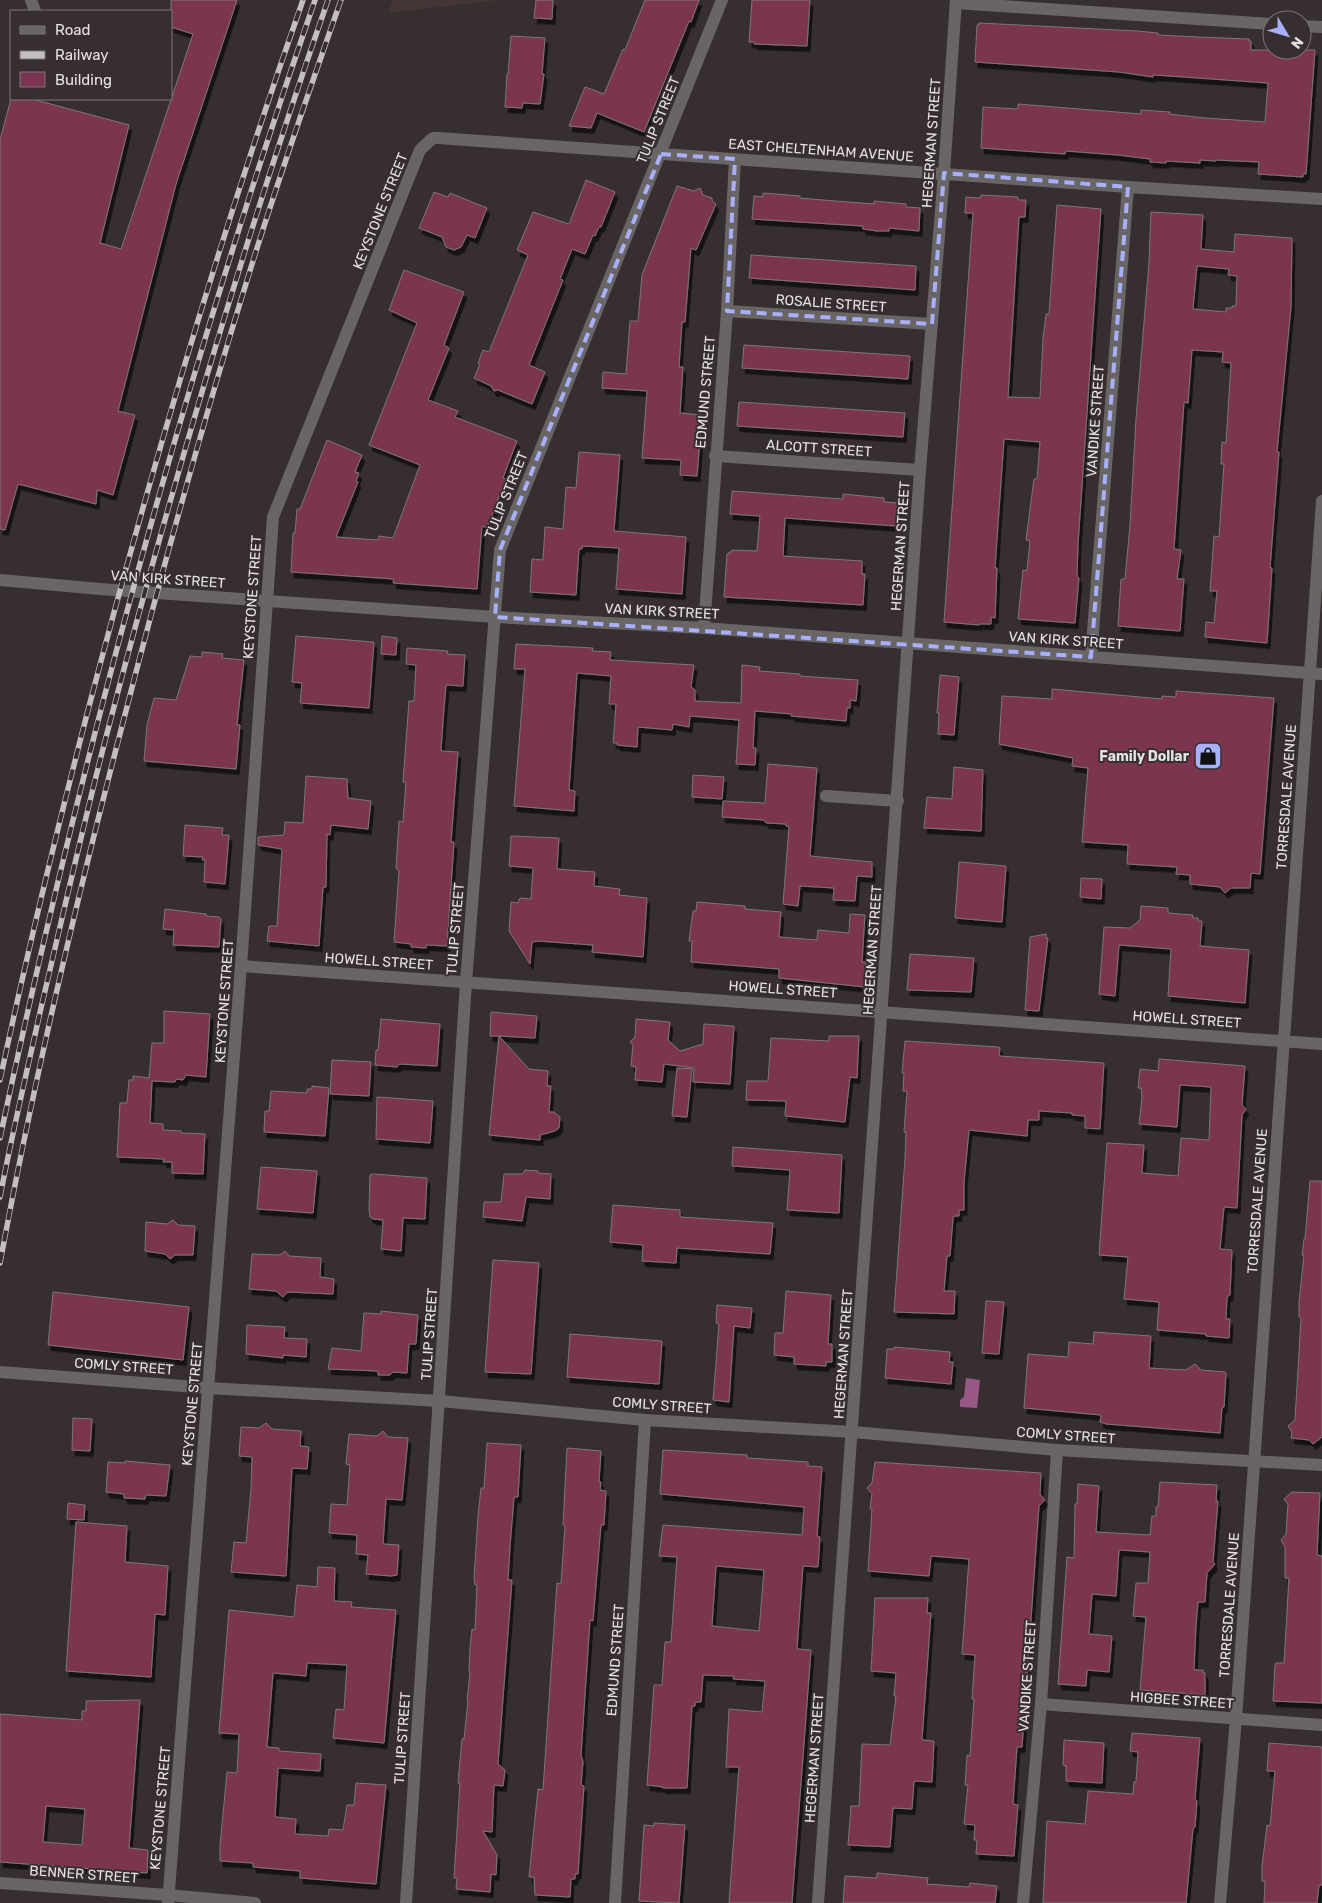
<svg xmlns="http://www.w3.org/2000/svg" width="1322" height="1903" font-family="Rubik,sans-serif">
<style>
.built{fill:#453636}
.water{fill:#985885}
.building{fill:#7c3550;stroke:#7e7578;fill-rule:evenodd;filter:url(#shadow)}
.lines{fill:none;stroke-linecap:round;stroke-linejoin:round}
.minor{stroke:#696564;stroke-width:12}
.rail-casing{stroke:#c5bebe;stroke-width:5.5}
.rail{stroke:#372f2f;stroke-width:4;stroke-dasharray:11;stroke-linecap:butt}
.marked{fill:none;stroke:#a8b0fc;stroke-width:4;stroke-dasharray:10 6;stroke-linejoin:round}
.labels{text-anchor:middle;stroke-width:4;stroke-linejoin:round;paint-order:stroke}
.street-label{font-size:14px;fill:#e7e1e1;stroke:#372f2f}
.poi-label{font-size:14px;font-weight:bold;fill:#e7e1e1;stroke:#372f2f;text-anchor:end}
</style>
<defs>
<filter id="shadow"><feDropShadow dx="3" dy="5.5" stdDeviation="0" flood-color="#0009"/></filter>
</defs>
<rect width="100%" height="100%" fill="#372f2f"/>
<!-- built -->
<path class="built" d="M393,0H498L388,13Z"/>
<!-- water -->
<path class="water" d="M966,1378L980,1380L977,1408L960,1407V1400L964,1397Z"/>
<!-- building -->
<g class="building">
<path d="M171,0H237L176,184L118,411L135,415L113,495L97,490L96,504L18,484L5,530L0,529V140L11,99H32L129,125L100,243L121,249L193,34L171,27Z"/>
<path d="M536,0H553L552,19L534,18Z"/>
<path d="M645,0H699L691,22L689,21L644,132L597,113L591,128L569,126L585,87L604,94L623,49L625,50Z"/>
<path d="M752,0H810L807,46L754,44V42H749Z"/>
<path d="M979,23L1137,31L1158,33V35L1197,37L1249,39V41H1251V50H1315L1306,174H1303V177L1258,174L1259,162L1216,160V161L1200,160V163L1166,161V163L1150,162V159L1118,155L1066,151L1065,154L981,148L983,107L1018,109V104L1141,114V110L1170,112L1169,114L1205,118L1265,122L1268,83L1170,76L1153,75V77L1119,72L975,62L977,25H979Z"/>
<path d="M511,36L545,38L542,74H544L540,104L523,103L522,108L505,107L507,74H508Z"/>
<path d="M586,180L615,192L601,227H599L595,236L593,235L585,254L572,249L560,279L563,280L529,365L545,372L532,404L498,390L494,391L491,386L474,378L480,364L478,363L483,350L489,352L528,255L517,250L533,212L569,224Z"/>
<path d="M677,186L694,191L700,188L703,195L712,198V201L716,204L696,250L691,248L685,322H682L679,367H683L680,413L702,415L697,476L680,475L681,460L642,458L647,391L602,388L603,372L626,374L630,321H638L642,275Z"/>
<path d="M434,192L448,197L450,193L487,208L475,238L467,235L461,247L454,250L446,247L442,237L419,228Z"/>
<path d="M763,193L800,196V198L823,200L874,204V201L906,204V207L920,208L919,231L889,228V231H877L863,229V226L752,219L754,196L763,197Z"/>
<path d="M981,195L1018,197V200H1026L1025,217H1019L1008,397L1040,398L1043,338L1046,314H1049L1057,205L1101,209L1078,544L1077,576L1079,578L1075,623L1018,619L1023,570L1027,571L1030,541L1026,540L1034,479H1037L1040,442L1004,439L995,568H997L995,618L991,617V624H979V625L944,622L973,213H965L966,197L980,198Z"/>
<path d="M1151,212L1203,215L1201,249L1234,252L1235,234L1292,238L1291,307L1277,452H1279L1270,568H1272L1267,643L1205,637L1206,622L1214,623L1217,591H1210L1214,536L1219,537L1224,464H1221L1222,442L1226,443L1231,363L1222,362L1223,352L1192,350L1188,403L1184,402L1174,549L1181,550L1177,579H1184L1180,631L1118,626L1121,579H1125L1130,525L1136,419L1149,262ZM1197,266L1229,269L1228,275L1237,276L1236,306H1232V308H1226V312L1193,309Z"/>
<path d="M751,255L916,266L915,290L749,278Z"/>
<path d="M404,270L464,292L444,345L449,348L428,400L458,411L455,417L517,441L503,478L506,479L487,528L482,526L477,589L393,583L394,579L291,572L293,533H295L297,509H300L327,440L362,455L355,472L359,473L356,481L358,482L336,537L378,540L379,536L393,538L420,465L369,445L417,323L389,310Z"/>
<path d="M744,345L910,356L908,379L742,368Z"/>
<path d="M739,402L905,413L903,437L737,426Z"/>
<path d="M579,452L620,455L614,531L686,537L682,594L616,589L619,548L582,546V549H579L576,595L530,592L532,559L543,560L545,527L563,529L566,487L576,488Z"/>
<path d="M732,491L843,499V494L884,498V502L898,503L896,526L785,518L783,556L862,561V574H865L863,605L724,597L727,554H729V552H732V550L757,551L760,516L730,514Z"/>
<path d="M296,636L374,642L369,708L300,703L302,683L292,682Z"/>
<path d="M382,636L397,638L396,655L381,654Z"/>
<path d="M516,644L593,648L592,651L611,652L610,660L694,665L691,687L695,690V701L741,703L742,665L760,667L759,671L800,674V676L858,680L856,701L850,700V708H847L846,721L791,716L792,714L755,711L753,748H756L755,765L736,764L739,720L690,716L689,727L673,724L672,730L638,727L637,747L617,745V743H613L616,704H609L611,676L577,673L569,790L575,791L574,811L514,806L525,669H514Z"/>
<path d="M407,648L448,651L447,654L465,655L463,686L446,685L443,721L441,751L458,752L451,842H454L447,946L426,945V948L411,947V944L394,942L399,871L396,868L399,821L403,822L406,782H403L409,701H414L416,665L406,664Z"/>
<path d="M202,652L223,654L222,658L244,660L237,725H240L236,769L144,761L147,725L154,698L176,700L190,656L202,657Z"/>
<path d="M940,675L959,677L954,735L938,734L939,713H937Z"/>
<path d="M1052,689L1162,699V696L1176,697V691L1274,698L1260,874L1251,873L1250,888H1231L1225,893L1220,887L1190,884V875L1176,874L1177,867L1127,864L1128,845L1082,842L1088,768L1072,766L1073,758L999,744L1002,696L1052,699Z"/>
<path d="M768,764L817,768L810,856L872,862V877L857,876L855,901L833,900L834,888L800,886L798,906L783,904L789,827L786,826V824L766,823L764,820L722,817L723,801L765,803Z"/>
<path d="M954,767L983,770L981,831L924,828L927,797L952,799Z"/>
<path d="M693,775L724,777L722,799L692,797Z"/>
<path d="M306,776L347,779L348,798L371,801L368,829L331,825L330,835L327,834L326,887H323L319,946L267,941L269,926H277L282,849L258,845V837L284,835L285,822L303,823Z"/>
<path d="M185,825L223,828L222,835H229L225,884L204,882L205,860H202L203,857L183,856Z"/>
<path d="M511,836L559,838L557,869L595,872L594,886L620,889L619,895L647,898L643,957L592,952L593,945L538,941L532,942L530,964L509,931L511,902L518,903L520,898L531,899L533,868L509,866Z"/>
<path d="M959,862L1006,866L1002,922L955,918Z"/>
<path d="M1081,878L1102,879L1101,899L1080,897Z"/>
<path d="M697,902L745,906V909L781,912L779,937L817,940L818,930L849,933L850,914L865,915L862,962H866L865,987L779,978V969L691,962L692,941H689L693,911H696Z"/>
<path d="M1141,906L1168,908V913L1193,915L1192,918H1198V921H1202L1200,946L1249,950L1245,1003L1168,996L1171,949L1119,945L1115,996L1099,994L1104,927L1130,928L1140,920Z"/>
<path d="M165,909L206,914V916L219,917L221,919L219,947L173,945L174,930L163,929Z"/>
<path d="M1046,934V938H1048L1039,1011L1025,1010L1030,937Z"/>
<path d="M910,954L974,958L971,992L907,990Z"/>
<path d="M164,1011L210,1014L206,1077L186,1075L183,1080L176,1079L175,1082L152,1081L150,1123L163,1124V1130L181,1131V1133L205,1134L203,1174L172,1173V1162H163L164,1159L117,1157L120,1103H127L129,1080H133V1076L149,1078L152,1043H164Z"/>
<path d="M491,1012L537,1016L535,1038L499,1036L529,1069L548,1071L547,1086H551L549,1112H554L560,1117L559,1128L555,1131L540,1135V1140L489,1135L499,1036H490Z"/>
<path d="M381,1019L440,1024L437,1066L399,1064L397,1067L375,1065L376,1050H378Z"/>
<path d="M636,1019L670,1022L668,1040L680,1051L703,1044L704,1024L734,1026L730,1084L693,1082L694,1068L664,1064L662,1082L635,1080L636,1067L631,1066L633,1045L630,1042L635,1037Z"/>
<path d="M829,1036H859L857,1078L850,1077L845,1122L785,1116L786,1101L746,1100L747,1081H768L771,1038L829,1041Z"/>
<path d="M905,1041L998,1047L1000,1048L999,1056L1104,1063L1100,1129L1085,1128V1116L1072,1115V1113L1039,1111V1120H1028L1027,1136L969,1130L964,1182V1210H959V1216H954L953,1218L950,1256H947L944,1291H955L954,1314L894,1312L905,1158L906,1132H904L907,1091H903L904,1073H902Z"/>
<path d="M1159,1059L1245,1066L1242,1105L1246,1109L1242,1115L1237,1208L1224,1207L1220,1249L1232,1250L1230,1295L1227,1297L1226,1319H1230L1229,1338L1206,1336V1334L1157,1330L1159,1302L1124,1299L1128,1257L1099,1255L1107,1143L1144,1145L1142,1173L1178,1176L1181,1138L1209,1140L1211,1087L1180,1085L1177,1127L1139,1124L1142,1098L1141,1088H1138L1140,1069L1158,1071Z"/>
<path d="M332,1060L371,1062L369,1096L330,1094Z"/>
<path d="M677,1068L692,1069L687,1117L672,1116Z"/>
<path d="M312,1086L329,1088L325,1136L264,1132L265,1111H269L271,1091L307,1093V1089H312Z"/>
<path d="M377,1097L433,1101L430,1143L376,1139Z"/>
<path d="M733,1147L842,1155L839,1213L787,1210L790,1170L732,1166Z"/>
<path d="M261,1167L317,1171L313,1213L257,1209Z"/>
<path d="M525,1170L538,1171V1173L551,1174L550,1199L526,1197L522,1221L483,1217L484,1202H501L504,1174H523Z"/>
<path d="M373,1174L427,1178L425,1219L403,1218L401,1251L381,1249L383,1220L373,1219L372,1217H370L369,1209L370,1175Z"/>
<path d="M1310,1181H1322V1437L1313,1444L1309,1440L1291,1438L1292,1432L1288,1426L1295,1420L1301,1319L1299,1316V1302L1304,1255H1302L1304,1239H1305Z"/>
<path d="M613,1205L680,1210V1217L773,1223L770,1254L677,1248L676,1263L642,1261L643,1245L610,1242Z"/>
<path d="M173,1220L178,1225L195,1226L193,1255H175L170,1259L165,1254L145,1251L146,1222L167,1224Z"/>
<path d="M285,1251L289,1256L321,1258L320,1277L334,1279L333,1294L288,1292L283,1297L276,1291L249,1289L252,1254L280,1255Z"/>
<path d="M493,1260L539,1263L531,1374L485,1372Z"/>
<path d="M786,1291L831,1295L828,1344H832V1362H826V1366L794,1364V1357L774,1355L775,1333H783Z"/>
<path d="M53,1292L189,1307L183,1360L48,1345Z"/>
<path d="M986,1301L1004,1302L999,1354L982,1353Z"/>
<path d="M717,1305L752,1308L750,1328L734,1326L729,1402L713,1400L719,1324L716,1323Z"/>
<path d="M381,1311L418,1315L416,1344H409L407,1373L393,1372L390,1375H378V1371L328,1369L332,1348L361,1351L364,1313L381,1314Z"/>
<path d="M247,1325L285,1327L284,1338L307,1339L306,1357L283,1355V1358L246,1354Z"/>
<path d="M1094,1332L1151,1336L1149,1368L1186,1370L1195,1364L1201,1370L1225,1372L1226,1374L1224,1407L1222,1408L1220,1433L1106,1424L1100,1422L1101,1415L1024,1408L1028,1354L1068,1357L1069,1342L1093,1344Z"/>
<path d="M570,1334L662,1341L659,1384L567,1377Z"/>
<path d="M894,1347L950,1352L949,1362H953L951,1384L885,1378L887,1349H894Z"/>
<path d="M73,1418L92,1419L90,1451L72,1450Z"/>
<path d="M266,1423L272,1429L301,1431L300,1446L309,1447L307,1469L292,1468L286,1576L231,1572L234,1542L246,1543L251,1489L252,1457L239,1456L241,1427L259,1428Z"/>
<path d="M383,1431L388,1437L408,1438L402,1500L386,1499L383,1544L399,1545L397,1575L391,1576L366,1574L368,1555L356,1554L357,1535L329,1533L331,1504L347,1505L350,1465L346,1464L349,1434L377,1436Z"/>
<path d="M487,1443L521,1445L518,1497H514L510,1547L508,1580H512L498,1764L505,1770L503,1786L494,1785L492,1832L483,1831L497,1855L496,1875L491,1874L490,1892L456,1889L457,1878H454L460,1783H458L462,1739H464L468,1701H467L470,1672H469L470,1648L472,1629L475,1630L477,1585H475L474,1578L478,1516L481,1488H484Z"/>
<path d="M567,1448L601,1451L599,1482H601L600,1490L606,1491L604,1525H601L593,1621L590,1620L581,1755L583,1762L581,1785L584,1786L578,1874H575V1879H571L570,1897L535,1895L534,1877H529L538,1789L543,1790L557,1583L561,1584L563,1554L565,1527L563,1524Z"/>
<path d="M663,1450L747,1455V1458L808,1462V1466L822,1467L817,1536L820,1537L818,1567L803,1566L797,1649L811,1650L792,1903H729L739,1767H726L729,1709L762,1712L765,1681L733,1679L734,1676L703,1675L701,1702H695V1706H692L687,1788H663V1787L647,1785L654,1685H662L665,1642H671L677,1557L659,1556L663,1525L802,1535L804,1507L660,1494ZM716,1566L764,1570L759,1631L712,1626Z"/>
<path d="M125,1461L170,1465L166,1496L146,1495L145,1499L124,1498V1494L106,1492L108,1462L125,1463Z"/>
<path d="M875,1462L1041,1473L1040,1494L1045,1500L1039,1506L1022,1747H1017L1013,1804L1018,1805L1014,1856L976,1854L977,1840H974L975,1825L964,1824L968,1785H965L967,1755L970,1756L974,1699H972L975,1655L962,1654L969,1559L931,1556L929,1576L868,1571L872,1509H870L872,1494L867,1488L872,1483Z"/>
<path d="M1160,1482L1217,1485L1216,1501H1218L1213,1562L1215,1564L1207,1573L1205,1602H1198L1196,1625L1194,1670H1203V1673H1205V1695L1140,1690L1146,1617L1133,1616L1136,1583H1148L1150,1552L1119,1550L1116,1596L1092,1594L1089,1634L1112,1636L1109,1672L1087,1670L1086,1686L1058,1684L1067,1557L1074,1558L1075,1504H1077L1078,1484L1099,1486L1096,1532L1150,1535L1152,1516H1156V1507H1158Z"/>
<path d="M1292,1492L1320,1493L1317,1555L1322,1556V1703L1273,1701L1275,1665L1276,1663H1284L1289,1578H1285V1547L1281,1540L1286,1534L1288,1504L1284,1499Z"/>
<path d="M68,1503L85,1505L84,1520L67,1519Z"/>
<path d="M76,1522L127,1526L125,1562L168,1566L165,1615L155,1614L151,1677L66,1671Z"/>
<path d="M318,1567L335,1568L334,1601L352,1602L351,1607L396,1610L384,1743L333,1738L336,1709L344,1710L347,1665L307,1663L306,1676L273,1673L267,1747L279,1748V1751L321,1754L320,1771L278,1768L275,1817L296,1819L295,1834L328,1836L329,1829L343,1830L347,1805H354L356,1783L386,1785L376,1884L300,1878V1871L253,1867V1863L220,1861V1846L227,1772L237,1773L239,1734L219,1733L229,1610L294,1617L297,1585L317,1587Z"/>
<path d="M875,1598H928L927,1613H931L922,1740L934,1741L932,1782L914,1781L912,1809L893,1808L890,1847L848,1845L851,1806H859L862,1744L890,1745L896,1696H894L896,1673L871,1671Z"/>
<path d="M140,1700L129,1848L148,1850L147,1873L0,1862V1714L82,1720V1711H86V1701ZM46,1806L85,1809L82,1845L43,1842Z"/>
<path d="M1132,1733L1200,1738L1195,1799L1197,1801L1195,1827L1193,1829L1186,1903H1043L1047,1821L1085,1824L1088,1791L1133,1794L1134,1782H1136L1138,1752L1130,1751Z"/>
<path d="M1064,1740L1104,1743L1102,1783L1066,1781V1766L1063,1765Z"/>
<path d="M1269,1743L1322,1747V1885H1319L1317,1903H1264L1265,1881H1262V1866L1267,1825L1270,1826L1275,1771H1267Z"/>
<path d="M654,1823L685,1825L679,1903L639,1901L644,1825L654,1826Z"/>
<path d="M877,1873L928,1878L927,1884L969,1887L970,1883L997,1886L995,1903H843L845,1876L877,1878Z"/>
</g>
<g class="lines">
<!-- minor -->
<g class="minor">
<path d="M31,0L35,11"/>
<path d="M956,3L1272,24"/>
<path d="M1302,26L1322,27"/>
<path d="M727,311L932,324"/>
<path d="M715,456L920,470"/>
<path d="M0,580L100,589L495,617L704,628L1322,674"/>
<path d="M704,628L727,311L735,159"/>
<path d="M1091,657L1128,187"/>
<path d="M826,796L898,801"/>
<path d="M241,966L1322,1044"/>
<path d="M0,1372L209,1388L440,1401L645,1420L853,1432L1057,1450L1322,1465"/>
<path d="M1041,1704L1322,1725"/>
<path d="M0,1883L168,1895L255,1903"/>
<path d="M168,1903L241,966L273,517L420,150L433,138H438L1128,187L1322,199"/>
<path d="M406,1903L466,982L500,550L722,0"/>
<path d="M615,1903L645,1420"/>
<path d="M818,1903L920,470L944,173L956,0"/>
<path d="M1023,1903L1041,1704L1057,1450"/>
<path d="M1220,1903L1236,1719L1322,501"/>
</g>
<!-- rail casing -->
<g class="rail-casing">
<g id="rail">
<path d="M0,1080C26,958 55,838 86,718C149,476 220,236 303,0"/>
<path d="M0,1138C82,753 186,372 315,0"/>
<path d="M0,1197C12,1134 27,1071 41,1008C62,919 82,830 105,741C170,491 243,244 328,0"/>
<path d="M0,1263C33,1084 75,906 121,730C160,578 202,425 249,274C277,182 309,91 341,0"/>
</g>
</g>
<!-- rail -->
<use href="#rail" class="rail"/>
</g>
<!-- marked area -->
<path class="marked" d="M661,154L735,159L727,311L932,324L944,173L1128,187L1091,657L495,617L500,550Z"/>
<!-- icons -->
<defs>
<g id="shop-square" transform="scale(1.4375)"><rect x="-9" y="-9" width="18" height="18" rx="4" fill="#a8b0fc" stroke="#372f2f"/><path d="M-5-2.5h2.3a2.7 3.5 0 0 1 5.4 0H5L5.5 6h-11ZM-1.5-2.5h3a1.5 2.3 0 0 0-3 0Z" fill="#111"/></g>
</defs>
<g fill-rule="evenodd">
<use href="#shop-square" x="1208" y="756"/>
</g>
<g class="labels">
<!-- street labels -->
<g class="street-label">
<text transform="translate(658 120) rotate(-68)" y="5">TULIP STREET</text>
<text transform="translate(931 143) rotate(-86)" y="5">HEGERMAN STREET</text>
<text transform="translate(821 150) rotate(4)" y="5">EAST CHELTENHAM AVENUE</text>
<text transform="translate(380 211) rotate(-68)" y="5">KEYSTONE STREET</text>
<text transform="translate(831 303) rotate(4)" y="5">ROSALIE STREET</text>
<text transform="translate(705 392) rotate(-85)" y="5">EDMUND STREET</text>
<text transform="translate(1095 421) rotate(-86)" y="5">VANDIKE STREET</text>
<text transform="translate(819 448) rotate(4)" y="5">ALCOTT STREET</text>
<text transform="translate(506 495) rotate(-68)" y="5">TULIP STREET</text>
<text transform="translate(900 546) rotate(-86)" y="5">HEGERMAN STREET</text>
<text transform="translate(168 579) rotate(4)" y="5">VAN KIRK STREET</text>
<text transform="translate(252 597) rotate(-86)" y="5">KEYSTONE STREET</text>
<text transform="translate(662 611) rotate(3)" y="5">VAN KIRK STREET</text>
<text transform="translate(1066 640) rotate(4)" y="5">VAN KIRK STREET</text>
<text transform="translate(1286 797) rotate(-86)" y="5">TORRESDALE AVENUE</text>
<text transform="translate(455 929) rotate(-85)" y="5">TULIP STREET</text>
<text transform="translate(872 950) rotate(-86)" y="5">HEGERMAN STREET</text>
<text transform="translate(379 961) rotate(4)" y="5">HOWELL STREET</text>
<text transform="translate(783 989) rotate(4)" y="5">HOWELL STREET</text>
<text transform="translate(224 1001) rotate(-86)" y="5">KEYSTONE STREET</text>
<text transform="translate(1187 1019) rotate(4)" y="5">HOWELL STREET</text>
<text transform="translate(1257 1201) rotate(-86)" y="5">TORRESDALE AVENUE</text>
<text transform="translate(429 1334) rotate(-86)" y="5">TULIP STREET</text>
<text transform="translate(843 1354) rotate(-86)" y="5">HEGERMAN STREET</text>
<text transform="translate(124 1366) rotate(4)" y="5">COMLY STREET</text>
<text transform="translate(192 1404) rotate(-85)" y="5">KEYSTONE STREET</text>
<text transform="translate(662 1405) rotate(4)" y="5">COMLY STREET</text>
<text transform="translate(1066 1435) rotate(4)" y="5">COMLY STREET</text>
<text transform="translate(1229 1605) rotate(-86)" y="5">TORRESDALE AVENUE</text>
<text transform="translate(615 1660) rotate(-86)" y="5">EDMUND STREET</text>
<text transform="translate(1027 1676) rotate(-86)" y="5">VANDIKE STREET</text>
<text transform="translate(1182 1700) rotate(4)" y="5">HIGBEE STREET</text>
<text transform="translate(402 1738) rotate(-86)" y="5">TULIP STREET</text>
<text transform="translate(814 1758) rotate(-86)" y="5">HEGERMAN STREET</text>
<text transform="translate(160 1808) rotate(-85)" y="5">KEYSTONE STREET</text>
<text transform="translate(84 1874) rotate(4)" y="5">BENNER STREET</text>
</g>
<!-- poi labels -->
<g class="poi-label">
<text x="1189" y="761">Family Dollar</text>
</g>
</g>
<!-- legend -->
<rect x="10" y="10" width="162" height="90" fill="#372f2f" stroke="#7d7676"/>
<rect x="20" y="26" width="25" height="8" fill="#696564" stroke="#7d7676"/>
<text x="55" y="35" font-size="15" fill="#e7e1e1">Road</text>
<rect x="20" y="51" width="25" height="8" fill="#c5bebe" stroke="#7d7676"/>
<text x="55" y="60" font-size="15" fill="#e7e1e1">Railway</text>
<rect x="20" y="72" width="25" height="15" fill="#7c3550" stroke="#7d7676"/>
<text x="55" y="85" font-size="15" fill="#e7e1e1">Building</text>
<!-- north arrow -->
<g transform="translate(1287 35) rotate(128)"><circle r="24" fill="#372f2f" stroke="#7d7676"/>
<path d="M0-4L9 19L0 12L-9 19Z" fill="#a8b0fc"/>
<text y="-8" font-size="14" font-weight="bold" text-anchor="middle" fill="#e7e1e1">N</text>
</g>
</svg>
